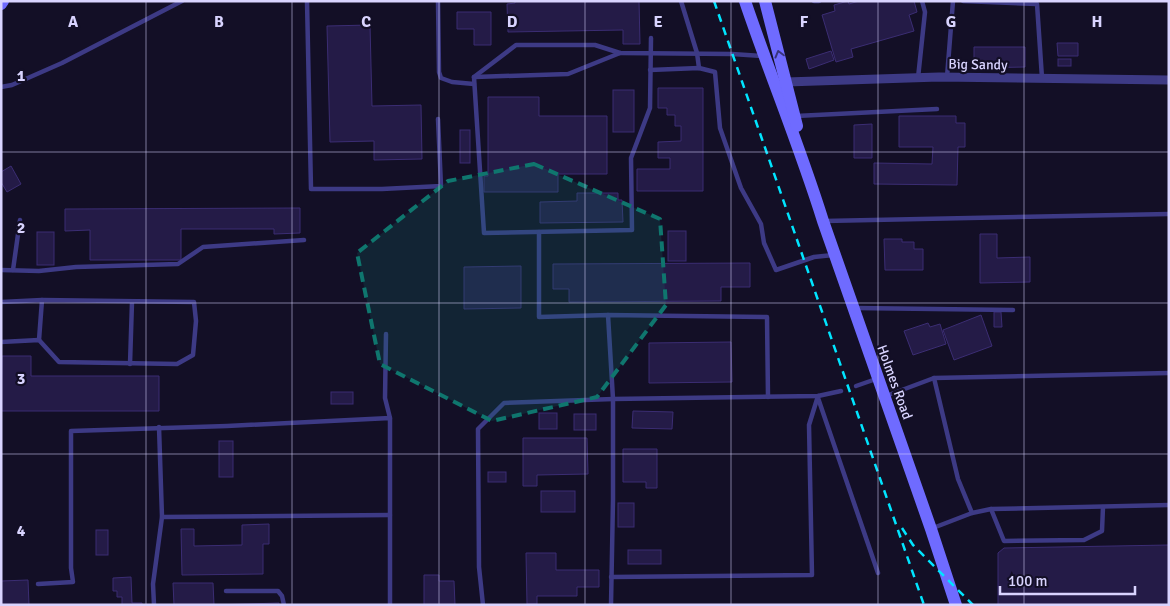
<svg xmlns="http://www.w3.org/2000/svg" width="1170" height="606" font-family="Signika,sans-serif">
<style>
.building{fill:#241b47;stroke:#3b2d73}
.lines{fill:none;stroke-linecap:round;stroke-linejoin:round}
.service{stroke:#3d3a85;stroke-width:4.5}
.minor{stroke:#3d3a85;stroke-width:9}
.secondary{stroke:#6f6bff;stroke-width:12}
.rail{stroke:#00e5ff;stroke-width:2.5;stroke-dasharray:8 6;stroke-linecap:butt}
.oneway{stroke:#38347d}
.marked{fill:#0f766e;fill-opacity:0.2;stroke:#0f766e;stroke-width:4;stroke-dasharray:10 6;stroke-linejoin:round}
.grid{fill:none;stroke:#d9d4ff;stroke-width:1;stroke-opacity:0.55}
.labels{text-anchor:middle;stroke-width:4.5;stroke-linejoin:round;paint-order:stroke}
.street-label{font-size:14px;fill:#d9d4ff;stroke:#130f26}
.grid-label{font-size:16px;text-anchor:middle;font-weight:bold;fill:#d9d4ff;stroke:#130f26;stroke-width:4.5;stroke-linejoin:round;paint-order:stroke}
</style>
<rect width="100%" height="100%" fill="#130f26"/>
<!-- building -->
<g class="building">
<path d="M515,1H639L640,44H623V30L508,32L507,4L515,3Z"/>
<path d="M848,1L849,4L859,1H914L917,12L909,15L914,31L851,49L853,57L836,62L822,15L835,11L834,5Z"/>
<path d="M457,12H491V45H474V29H457Z"/>
<path d="M370,25L372,106L421,105L422,159L374,160V141L330,142L327,26Z"/>
<path d="M1057,43H1078V56H1058Z"/>
<path d="M974,47H1025V67L974,68Z"/>
<path d="M831,51L834,60L809,69L806,59Z"/>
<rect x="1058" y="59" width="13" height="7"/>
<path d="M658,88H703V191H637V169H670V158H658V142L681,141V126H675V115H667V108H658Z"/>
<rect x="613" y="90" width="21" height="42"/>
<path d="M488,97H539V116H607V174H558V192H484V176H488Z"/>
<path d="M899,116H956V123H965V147H958L957,185L874,184V163L932,164L933,147H899Z"/>
<path d="M872,124V158H854V125Z"/>
<rect x="460" y="130" width="10" height="33"/>
<path d="M11,166L21,184L7,192L1,182V172Z"/>
<path d="M577,193H618V200H622L623,222L540,223V202L577,201Z"/>
<path d="M300,208V233L274,234V229H181V260H90V230L65,231V209Z"/>
<rect x="668" y="231" width="18" height="30"/>
<rect x="37" y="232" width="17" height="33"/>
<path d="M980,234H997V258L1030,257V282L980,283Z"/>
<path d="M884,239H902V242H914V249H923V270H885Z"/>
<path d="M750,263V287H721V301L569,302V289H553V264Z"/>
<path d="M521,266V308L464,309V267Z"/>
<path d="M994,312H1001L1002,327H994Z"/>
<path d="M981,315L992,346L954,360L943,330Z"/>
<path d="M928,323L930,327L940,324L946,344L913,355L904,331Z"/>
<path d="M731,342L732,382L649,383V343Z"/>
<path d="M2,356H31V376H159V411H1Z"/>
<rect x="331" y="392" width="22" height="12"/>
<path d="M633,411L673,412L672,429L632,428Z"/>
<rect x="539" y="413" width="18" height="16"/>
<rect x="574" y="414" width="22" height="16"/>
<path d="M523,438H587L588,474L537,475V486H523Z"/>
<rect x="219" y="441" width="14" height="36"/>
<path d="M623,449H657V488H646V482H623Z"/>
<rect x="488" y="472" width="18" height="10"/>
<rect x="541" y="491" width="34" height="21"/>
<rect x="618" y="503" width="16" height="24"/>
<path d="M269,524V544H263V574L182,575L181,529H194V546L242,545V525Z"/>
<rect x="96" y="530" width="12" height="25"/>
<path d="M1169,545V605H998V553L1004,548Z"/>
<rect x="628" y="550" width="33" height="14"/>
<path d="M526,553H556V570H599V587H577V596H537V604H527Z"/>
<path d="M424,575H439V581H454L455,605H424Z"/>
<path d="M131,577L132,603H142V605H122V597H117V591H113V578Z"/>
<path d="M28,580L29,605H1V581Z"/>
<path d="M173,583H213L214,605L279,603V605H174Z"/>
</g>
<g class="lines">
<!-- service -->
<g class="service">
<path d="M307,1L311,189H382L441,186L438,119"/>
<path d="M438,1L439,72L441,78L452,82L474,84"/>
<path d="M681,1L697,53L699,68"/>
<path d="M814,1H819"/>
<path d="M963,1L1037,4L1042,78"/>
<path d="M650,70L699,68L715,72L720,128L741,188L761,224L764,243L776,270L814,257L833,255"/>
<path d="M474,77L484,233L632,230L631,158L650,108L651,38"/>
<path d="M474,77L516,45H595L620,53L732,54L762,56"/>
<path d="M475,77L568,74L620,53"/>
<path d="M947,77L953,1"/>
<path d="M918,78L925,12L922,1"/>
<path d="M1,87L12,85L62,63L182,1"/>
<path d="M796,116L937,109"/>
<path d="M824,221L1169,214"/>
<path d="M539,232V317L608,315L767,317L768,397"/>
<path d="M1,270L39,271L76,267L178,264L203,247L304,240"/>
<path d="M13,270L20,220"/>
<path d="M1,302L42,300L194,302L196,321L193,355L177,364L59,362L39,340L1,342"/>
<path d="M855,308L1013,310"/>
<path d="M608,315L613,399V500L611,605"/>
<path d="M386,334L385,398L390,418"/>
<path d="M39,340L42,300"/>
<path d="M130,364L132,302"/>
<path d="M856,386L876,379"/>
<path d="M886,396L934,378"/>
<path d="M818,398L878,573"/>
<path d="M991,509L1004,541L1084,540L1102,531L1103,507"/>
<path d="M972,513L958,479L934,378L1169,373"/>
<path d="M162,517L390,515"/>
<path d="M933,528L972,513L991,509L1169,505"/>
<path d="M611,577L812,575L809,425L818,396"/>
<path d="M38,584L73,582L71,568V431L227,426L390,418V605"/>
<path d="M226,591H278L282,596L284,605"/>
<path d="M154,605L153,584L162,517L159,427"/>
<path d="M483,605L479,567L478,429L504,403L613,399L818,396L841,391"/>
</g>
<!-- minor -->
<path class="minor" d="M786,82L939,77L1169,80"/>
<!-- secondary -->
<g class="secondary">
<path d="M745,1C770,75 800,147 823,221L931,529L956,605"/>
<path d="M765,1L797,126"/>
<path d="M1,4L3,1"/>
</g>
<!-- rail -->
<g class="rail">
<path d="M714,1L924,605"/>
<path d="M902,528L913,545L973,605"/>
</g>
</g>
<!-- one-way arrows -->
<defs><path id="oneway-chevron" d="M-2-3.5L2.5 0L-2 3.5" fill="none" stroke-width="1.6" stroke-linecap="round" stroke-linejoin="round" transform="scale(1.25)"/></defs>
<use class="oneway" href="#oneway-chevron" transform="translate(779 54) rotate(-105)"/>
<!-- marked area -->
<path class="marked" d="M534,164L660,219L666,305L597,397L492,421L380,364L357,253L448,181Z"/>
<!-- grid -->
<path class="grid" d="M146,1V605M292,1V605M439,1V605M585,1V605M731,1V605M878,1V605M1024,1V605M1,152H1169M1,303H1169M1,454H1169"/>
<g class="labels">
<!-- street labels -->
<g class="street-label">
<text transform="translate(978 64) rotate(1)" y="5">Big Sandy</text>
<text transform="translate(895 382) rotate(70)" y="5">Holmes Road</text>
</g>
</g>
<g class="grid-label">
<text x="73" y="27">A</text>
<text x="219" y="27">B</text>
<text x="366" y="27">C</text>
<text x="512" y="27">D</text>
<text x="658" y="27">E</text>
<text x="804" y="27">F</text>
<text x="951" y="27">G</text>
<text x="1097" y="27">H</text>
<text x="21" y="81">1</text>
<text x="21" y="233">2</text>
<text x="21" y="384">3</text>
<text x="21" y="536">4</text>
</g>
<!-- border -->
<rect width="1170" height="606" fill="none" stroke="#d9d4ff" stroke-width="5"/>
<!-- scale -->
<path d="M1000 586v8h135v-8" fill="none" stroke="#d9d4ff" stroke-width="2.5"/>
<text x="1008" y="586" font-size="15" fill="#d9d4ff" stroke="#130f26" stroke-width="4" paint-order="stroke">100 m</text>
</svg>
